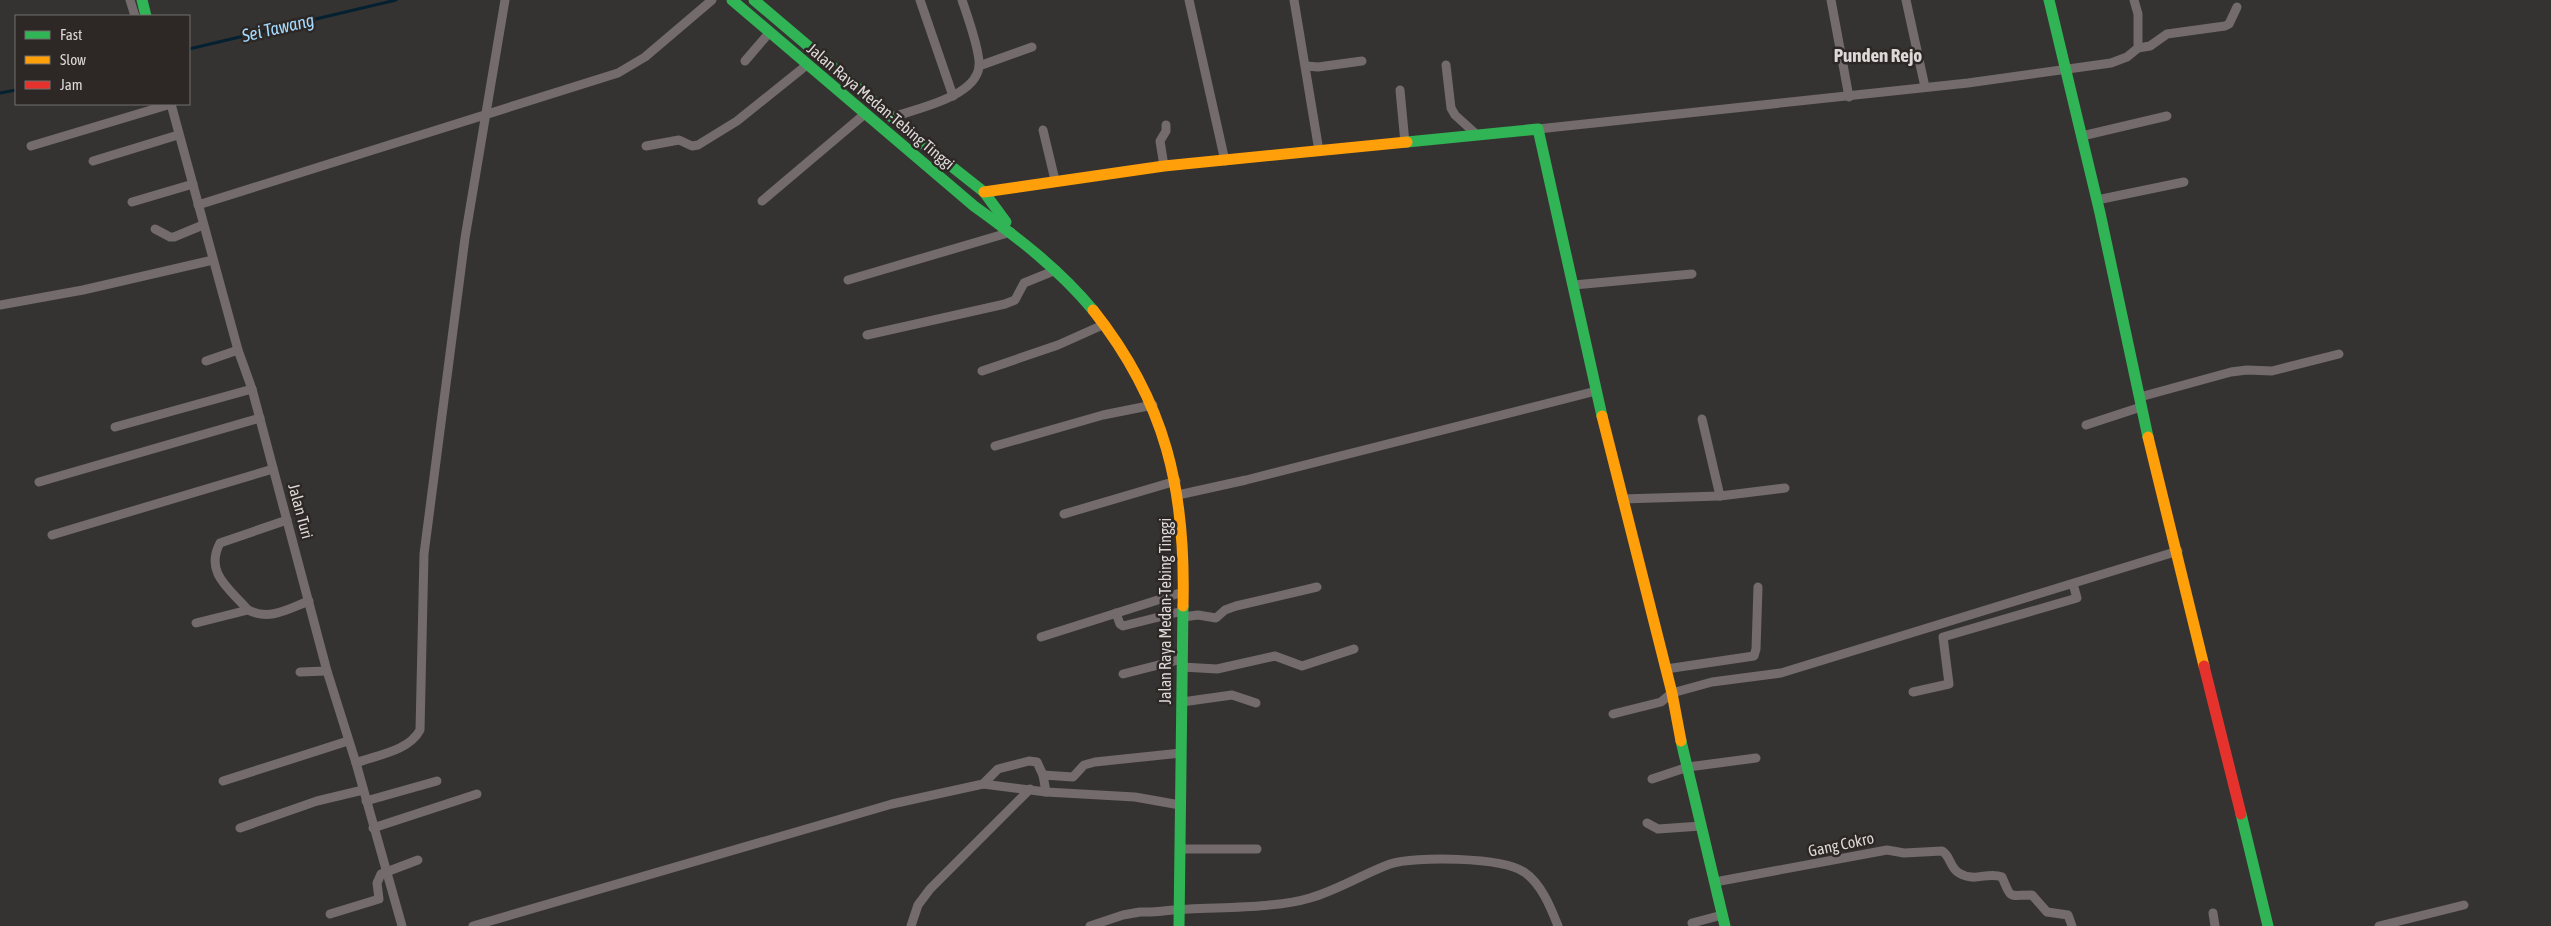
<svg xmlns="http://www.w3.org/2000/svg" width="2551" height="926" font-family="'Asap Condensed',sans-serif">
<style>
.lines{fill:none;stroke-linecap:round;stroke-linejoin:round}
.stream{stroke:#052131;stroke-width:3}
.street{stroke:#736b6c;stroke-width:9}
.fast{stroke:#30b455;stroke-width:11}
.slow{stroke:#ff9f0a;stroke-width:11}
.jam{stroke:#e5322d;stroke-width:11}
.labels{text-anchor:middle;stroke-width:5;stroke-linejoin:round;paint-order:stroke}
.street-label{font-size:16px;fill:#ddd9d8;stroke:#2d2825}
.water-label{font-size:18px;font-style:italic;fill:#a4dafe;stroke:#2d2825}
.quarter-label{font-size:19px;font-weight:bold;fill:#ddd9d8;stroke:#2d2825}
</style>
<rect width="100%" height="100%" fill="#353331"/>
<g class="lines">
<!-- stream -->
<g class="stream">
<path d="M189,49L396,0"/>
<path d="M0,93L16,90"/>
</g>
<!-- street -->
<g class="street">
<path d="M130,0L135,16"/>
<path d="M920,0L953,96"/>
<path d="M1189,0L1225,161"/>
<path d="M1294,0L1319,151"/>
<path d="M1831,0L1849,97"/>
<path d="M1906,0L1925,87"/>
<path d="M2138,48L2150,46L2167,34L2225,26L2229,24L2237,7"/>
<path d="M745,61L769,33"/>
<path d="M1446,65L1451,108L1455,115L1476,134"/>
<path d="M979,66L1032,47"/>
<path d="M1306,66L1318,67L1362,61"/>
<path d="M1400,90L1405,143"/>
<path d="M171,104L238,350L252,389L327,671L356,763L402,926"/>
<path d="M893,117C918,108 975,97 979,67C981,53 967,15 962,0"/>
<path d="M1538,129L1968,83L2111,63L2127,57L2138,48V14L2134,0"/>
<path d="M1043,130L1055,180"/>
<path d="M2082,136L2167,116"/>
<path d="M31,146L171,104"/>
<path d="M646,146L679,140L692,146L698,145L737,121L808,64"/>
<path d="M93,161L178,135"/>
<path d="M1164,166L1160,141L1166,131V125"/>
<path d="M2097,200L2184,182"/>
<path d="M762,201L866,113"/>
<path d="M132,202L193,184"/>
<path d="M198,205L618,73L645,57L712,0"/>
<path d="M155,229L170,237H174L203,225"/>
<path d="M848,280L1011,232"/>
<path d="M1574,285L1692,274"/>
<path d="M0,305L83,290L213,260"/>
<path d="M867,335L1005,304L1015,300L1024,283L1056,270"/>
<path d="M206,361L238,350"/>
<path d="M982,371L1058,345L1105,324"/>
<path d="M2140,397L2231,372L2247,370L2272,371L2339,354"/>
<path d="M1702,419L1720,496"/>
<path d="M2086,425L2141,407"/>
<path d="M115,427L252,389"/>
<path d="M995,446L1103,415L1153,405"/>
<path d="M39,482L260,418"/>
<path d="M1178,495L1246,480L1596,391"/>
<path d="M1622,499L1720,496L1785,488"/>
<path d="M1064,514L1176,481"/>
<path d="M52,535L273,469"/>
<path d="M248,610C230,589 204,573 220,543L287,520"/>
<path d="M1116,613L1120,624L1123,626L1183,611"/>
<path d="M1183,617L1198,615L1216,618L1225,610L1236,606L1317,587"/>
<path d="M196,623L248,610C270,621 288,609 309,601"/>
<path d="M1041,637L1183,592"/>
<path d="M1182,667L1217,669L1275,656L1302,666L1354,649"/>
<path d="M1666,669L1754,656L1756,649L1758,587"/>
<path d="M300,672L327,671"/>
<path d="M1123,674L1182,659"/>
<path d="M1913,692L1949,684L1943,637L2077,598L2073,584"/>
<path d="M1182,702L1232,695L1256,703"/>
<path d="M1613,714L1661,702L1672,693L1712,682L1781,673L2178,551"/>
<path d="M356,763C377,755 409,751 420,730L424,554L465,238L505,0"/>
<path d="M1652,779L1688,767L1756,758"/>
<path d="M223,781L348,741"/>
<path d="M983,784L998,769L1029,761L1037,762L1043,775"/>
<path d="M1046,792L1043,775L1073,777L1084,765L1095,762L1181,753"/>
<path d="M366,801L437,781"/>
<path d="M1647,823L1658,829L1701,826"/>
<path d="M240,828L317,801L363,790"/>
<path d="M373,828L477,794"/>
<path d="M1180,849H1257"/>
<path d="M1715,882L1887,850L1904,853L1942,851C1951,856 1949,867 1959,873C1976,883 1987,871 2002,877C2012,900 2007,895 2032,895L2047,912L2068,915L2072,926"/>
<path d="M2213,913L2215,926"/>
<path d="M330,914L379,899L377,883L381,874L418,860"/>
<path d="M1692,923L1722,915"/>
<path d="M473,926L892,804L983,784L1046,792L1135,797L1180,805"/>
<path d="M911,926L918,905L930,889L1030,789"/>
<path d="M1090,926L1123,915L1140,912C1157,913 1173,909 1189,909C1225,907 1277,908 1310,898C1338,890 1363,874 1390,864C1415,856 1502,857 1524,872C1541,883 1551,908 1558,926"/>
<path d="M2379,926L2464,905"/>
</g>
<!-- fast -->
<g class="fast">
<path d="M142,0L146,16"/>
<path d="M732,0L974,206C1017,237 1059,269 1093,310"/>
<path d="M754,0L927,147L984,192L1006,222"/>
<path d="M2049,0L2100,213L2148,437"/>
<path d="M1407,142L1538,129L1602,416"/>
<path d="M1681,741L1725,926"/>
<path d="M2241,814L2268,926"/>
<path d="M1179,926L1183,606"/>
</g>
<!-- slow -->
<g class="slow">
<path d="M984,192L1164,166L1407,142"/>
<path d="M1093,310C1166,402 1186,490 1183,606"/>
<path d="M1602,416L1672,693L1681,741"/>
<path d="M2148,437L2204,666"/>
</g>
<!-- jam -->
<path class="jam" d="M2204,666L2241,814"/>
</g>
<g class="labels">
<!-- street labels -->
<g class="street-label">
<text transform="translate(881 106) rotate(40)" y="6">Jalan Raya Medan-Tebing Tinggi</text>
<text transform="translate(301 511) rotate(75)" y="6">Jalan Turi</text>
<text transform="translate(1165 611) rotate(-90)" y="6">Jalan Raya Medan-Tebing Tinggi</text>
<text transform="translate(1841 844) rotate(-12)" y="6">Gang Cokro</text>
</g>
<!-- water labels -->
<g class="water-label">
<text transform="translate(278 28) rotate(-13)" y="6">Sei Tawang</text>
</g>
<!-- quarter labels -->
<g class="quarter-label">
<text x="1878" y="62">Punden Rejo</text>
</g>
</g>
<!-- legend -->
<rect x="15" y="15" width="175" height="90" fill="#2d2825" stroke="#736f6d"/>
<rect x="25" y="31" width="25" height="8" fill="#30b455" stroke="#736f6d"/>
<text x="60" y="40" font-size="15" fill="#ddd9d8">Fast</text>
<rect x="25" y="56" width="25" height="8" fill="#ff9f0a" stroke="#736f6d"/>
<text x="60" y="65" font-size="15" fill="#ddd9d8">Slow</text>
<rect x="25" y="81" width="25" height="8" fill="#e5322d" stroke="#736f6d"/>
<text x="60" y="90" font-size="15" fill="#ddd9d8">Jam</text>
</svg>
